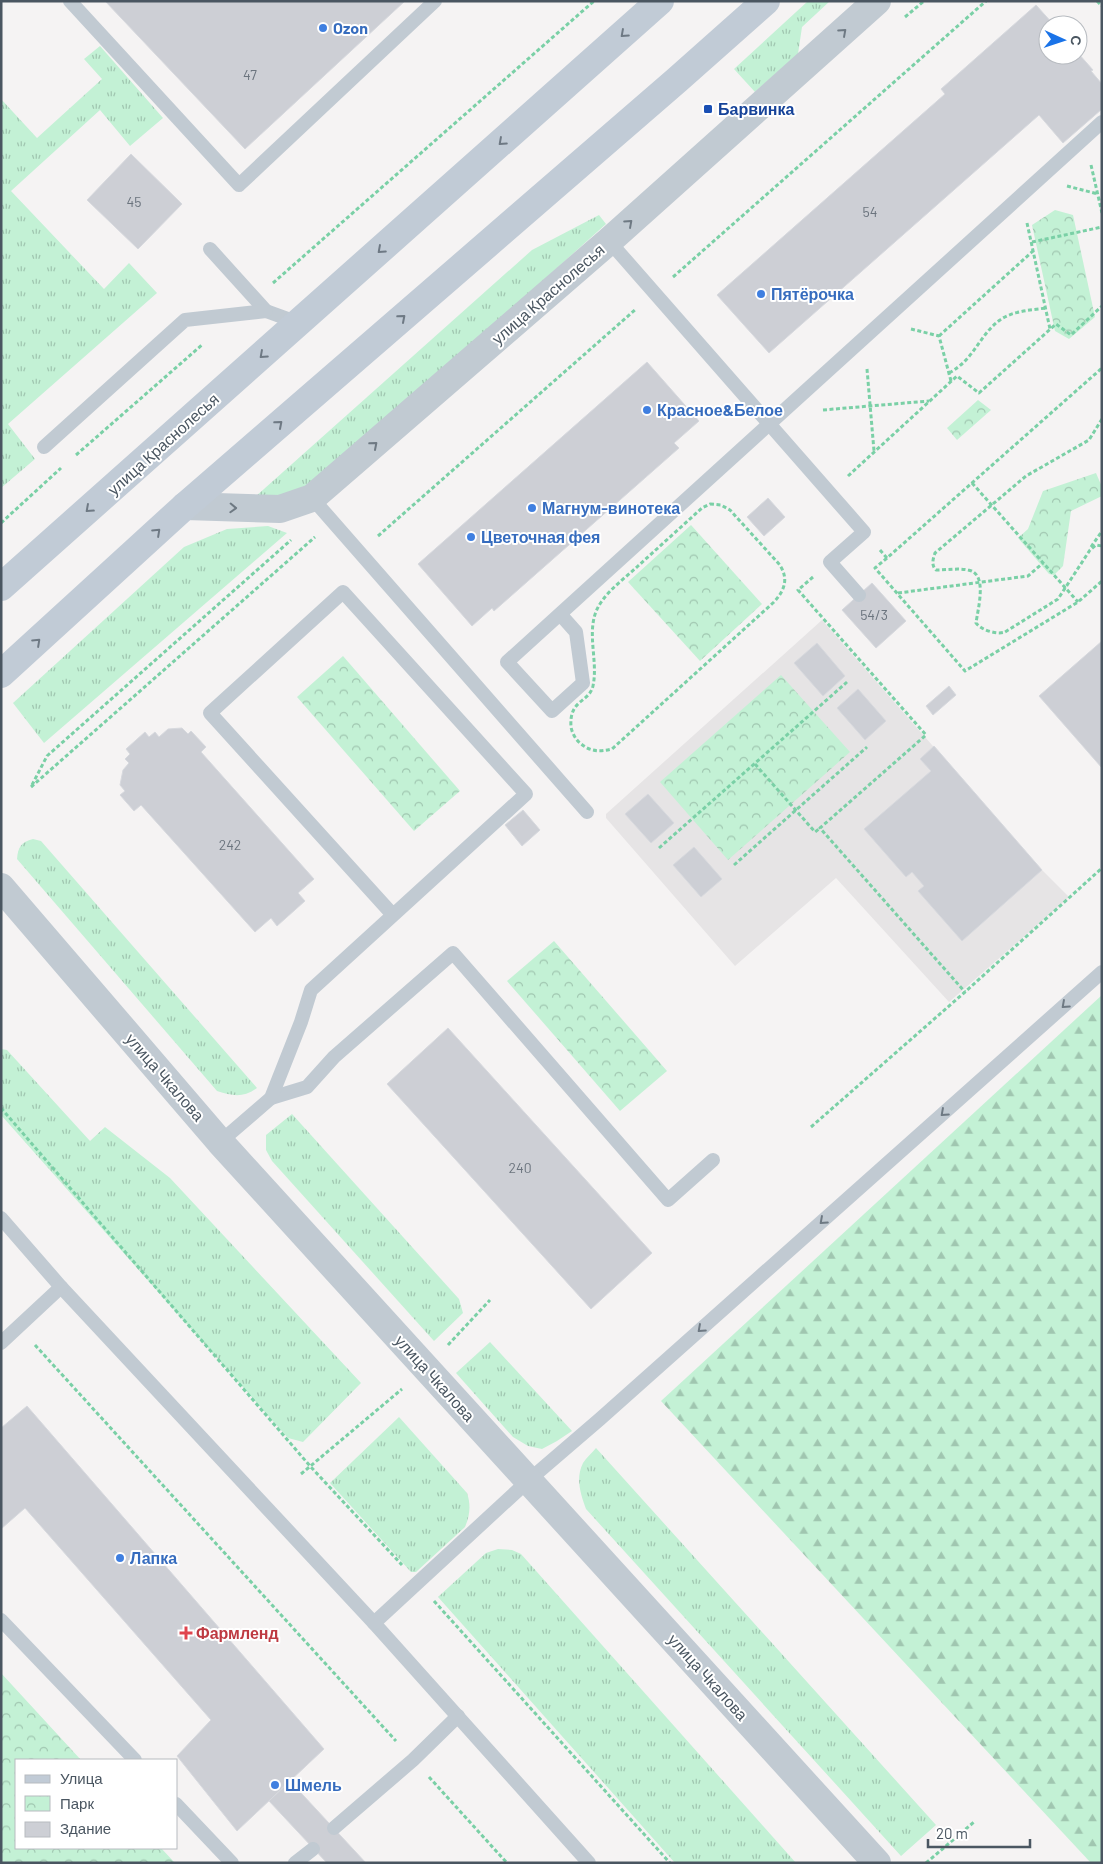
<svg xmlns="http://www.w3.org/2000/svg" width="1103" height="1864" font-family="Barlow,sans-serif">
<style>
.education{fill:#e6e4e5}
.grass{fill:url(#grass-tufts)}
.forest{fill:url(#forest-firs)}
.park{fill:url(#park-crowns)}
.building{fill:#cdcfd5;stroke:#d7d9de}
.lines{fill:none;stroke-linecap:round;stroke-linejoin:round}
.path{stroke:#7ad0a6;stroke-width:3;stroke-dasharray:4 2.5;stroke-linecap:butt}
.lane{stroke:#c1cad2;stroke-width:14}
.street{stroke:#c1cad2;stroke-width:28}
.secondary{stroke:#c1cbd6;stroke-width:28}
.oneway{stroke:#6e7983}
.oneway2{stroke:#6e7984}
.shop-dot{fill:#3f7fe0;stroke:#fff;stroke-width:2}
.transit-dot{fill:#1a4fb4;stroke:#fff;stroke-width:2}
.health-dot{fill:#e0444e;stroke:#fff;stroke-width:2}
.labels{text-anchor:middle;stroke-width:4;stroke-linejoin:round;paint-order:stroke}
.number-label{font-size:14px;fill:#6b747e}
.shop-label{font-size:16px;font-weight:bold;fill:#366cbe;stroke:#fff;text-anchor:start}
.transit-label{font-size:16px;font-weight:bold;fill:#164399;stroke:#fff;text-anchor:start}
.street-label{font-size:16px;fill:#4a5661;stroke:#fff}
.health-label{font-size:16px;font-weight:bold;fill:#be3a42;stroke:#fff;text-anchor:start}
</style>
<defs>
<pattern id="grass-tufts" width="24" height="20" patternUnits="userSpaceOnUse" patternTransform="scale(1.25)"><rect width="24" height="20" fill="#c3f1d5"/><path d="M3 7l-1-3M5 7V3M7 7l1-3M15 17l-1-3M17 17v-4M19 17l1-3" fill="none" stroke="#a0c6b0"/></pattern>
<pattern id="forest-firs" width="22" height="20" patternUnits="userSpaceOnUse" patternTransform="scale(1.25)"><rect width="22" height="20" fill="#c3f1d5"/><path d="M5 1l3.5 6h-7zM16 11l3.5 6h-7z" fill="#a0c6b0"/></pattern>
<pattern id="park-crowns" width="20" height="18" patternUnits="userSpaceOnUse" patternTransform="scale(1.25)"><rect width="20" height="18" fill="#c3f1d5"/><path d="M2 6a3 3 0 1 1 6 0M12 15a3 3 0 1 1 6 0" fill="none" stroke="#a0c6b0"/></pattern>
</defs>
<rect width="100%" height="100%" fill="#f5f3f3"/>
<!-- education -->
<path class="education" d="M822,620L1042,870L1069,897L949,1002L836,878L735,966L606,818V814Z"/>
<!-- grass -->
<g class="grass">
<path d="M808,1H830L802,27L798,54L755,92L734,69Z"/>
<path d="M100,46L163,118L130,146L100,110L11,191L104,289L129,263L157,293L8,424L35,459L1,488V99L37,138L102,79L84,59Z"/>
<path d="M599,215L606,224L314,486L284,499L255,497L532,250Z"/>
<path d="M268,526L287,533L44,743L13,703L184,547L227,529Z"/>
<path d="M33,839L41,841L257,1088C243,1098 233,1096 217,1091L17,859C18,847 21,842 33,839Z"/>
<path d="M1,1049L7,1050L90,1141L105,1127L170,1178L361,1383L303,1442L288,1438L1,1115Z"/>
<path d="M292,1114L459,1299L463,1313L434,1341L272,1161L266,1150V1135Z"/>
<path d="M490,1342L572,1431L557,1441L542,1449L528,1446L513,1437L456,1373Z"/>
<path d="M399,1417L467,1493C471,1505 470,1515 465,1527L416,1572H411L330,1483Z"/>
<path d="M596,1448L936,1825L901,1856L586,1509C581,1495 575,1479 583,1463C586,1458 592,1453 596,1448Z"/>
<path d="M498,1549L512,1550L521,1554L796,1863H675L438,1597L486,1553Z"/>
</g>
<!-- forest -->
<path class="forest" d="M1102,995V1863H1091L661,1401Z"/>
<!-- park -->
<g class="park">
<path d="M1055,210L1073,215L1095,317L1069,339L1055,331L1032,225Z"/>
<path d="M978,400L991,410L957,440L947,428Z"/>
<path d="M1096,473L1102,487V496L1071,511L1063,566L1054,575L1049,574L1018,538L1028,529L1043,491Z"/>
<path d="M691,525L762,604L700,661L628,582Z"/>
<path d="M343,656L460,791L414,831L297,697Z"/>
<path d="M781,675L850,752L728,860L660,782Z"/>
<path d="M554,941L667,1071L620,1111L507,981Z"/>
<path d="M1,1673L81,1760H16V1848H161L175,1863H1Z"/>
</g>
<!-- building -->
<g class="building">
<path d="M105,1H405L245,149Z"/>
<path d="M1036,5L1054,25H1048V55H1078V53L1093,70L1091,71L1102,84V109L1063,143L1039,115L769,353L717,295L945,94L941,89Z"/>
<path d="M131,154L182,204L138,249L87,200Z"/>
<path d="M647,362L699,421L674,443L679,448L494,611L492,608L472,626L418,564Z"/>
<path d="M768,498L785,517L764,536L747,517Z"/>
<path d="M872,583L906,621L876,648L842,610Z"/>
<path d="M1102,641V768L1039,696Z"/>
<path d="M817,643L845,676L823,696L794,663Z"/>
<path d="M949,686L956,695L933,715L926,706Z"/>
<path d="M858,689L886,721L865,740L837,708Z"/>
<path d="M182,728L188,734L191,731L206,747L201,752L314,879L298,893L305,901L277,926L271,918L255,932L141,805L134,811L120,795L125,791L120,785L123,770L129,763L125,759L130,754L126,749L145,732L149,737L155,732L159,737L168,729Z"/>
<path d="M934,746L1042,870L962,941L918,891L924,886L912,872L906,877L864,829L931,771L920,759Z"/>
<path d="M648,794L674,823L651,843L625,814Z"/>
<path d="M523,810L540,830L522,846L505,825Z"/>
<path d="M694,847L722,879L701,897L673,865Z"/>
<path d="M448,1028L652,1253L591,1309L387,1084Z"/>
<path d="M27,1406L324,1749L237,1831L177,1756L211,1720L25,1508L1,1529V1428Z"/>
<path d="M290,1781L366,1863H327L269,1801Z"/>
</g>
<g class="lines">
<!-- path -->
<g class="path">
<path d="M1097,1L1102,6"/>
<path d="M905,17L924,1"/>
<path d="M1091,165L1102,213"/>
<path d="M1067,186L1098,194"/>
<path d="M1027,223L1050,329"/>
<path d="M1032,242L1102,227"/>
<path d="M673,277L986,1"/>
<path d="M273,283L594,1"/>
<path d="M911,329L939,336L951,381"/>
<path d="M939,336L1033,251"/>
<path d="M867,369L874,451"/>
<path d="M949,373C975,359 979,335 1000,320C1012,311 1031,310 1046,308"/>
<path d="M823,410L929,401"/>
<path d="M1102,419L1089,440L1026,476L935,553C933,559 931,565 936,570C947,570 958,568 968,570C988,573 978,608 976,623C981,630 997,635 1005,632L1058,599L1090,550L1096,545L1102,546"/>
<path d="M76,455L203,344"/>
<path d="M848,476L957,376L979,393L1056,324L1071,335L1102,306"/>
<path d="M972,483L1078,602"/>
<path d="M710,504L721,505L730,510L779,564C789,578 785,590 774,602L612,749C600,752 590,752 580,743C576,740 572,733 571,727C569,699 589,703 593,686C599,658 583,626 602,601C611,588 626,577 638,566C659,547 681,527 702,508Z"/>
<path d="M1,523L61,468"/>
<path d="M378,536L636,309"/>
<path d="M1091,547L1102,531"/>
<path d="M880,550L887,558L1102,368"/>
<path d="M887,558L875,568L965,671L1078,602L1102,581"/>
<path d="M813,577L798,590L926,735L820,828L965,992"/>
<path d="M898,593L1028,576L1043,563"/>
<path d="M755,764L815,832L820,828"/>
<path d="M32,785L47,756L291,540"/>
<path d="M31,787L315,537"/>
<path d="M659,848L847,682"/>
<path d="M734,865L867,747"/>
<path d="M1,1108L310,1466L402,1565"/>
<path d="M811,1127L965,992L1102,868"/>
<path d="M35,1345L396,1741"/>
<path d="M448,1345L490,1300"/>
<path d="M301,1474L402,1389"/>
<path d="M434,1601L670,1863"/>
<path d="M429,1777L507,1863"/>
<path d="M926,1863L974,1822"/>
</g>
<!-- lane -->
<g class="lane">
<path d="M70,1L239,185L435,1"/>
<path d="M609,241L864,532L830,562L859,595"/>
<path d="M210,249L266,311L299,323"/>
<path d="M44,447L185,320L266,311"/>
<path d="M312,498L587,812"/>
<path d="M560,614L576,632L583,683L552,711L507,662L1102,122"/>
<path d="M271,1098L307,1087L334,1057L453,953L668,1200L713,1160"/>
<path d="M220,1142L271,1098L301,1022L311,990L526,794L343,592L210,713L393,915"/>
<path d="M1,1218L61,1287L374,1623L589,1863"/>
<path d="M1,1343L61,1287"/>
<path d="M1,1620L135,1760"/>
<path d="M374,1623L529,1480L600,1419L1102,972"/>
<path d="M176,1804L232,1863"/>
<path d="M334,1828L413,1760L458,1716"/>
<path d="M295,1863L313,1849"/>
</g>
<!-- street -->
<g class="street">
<path d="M185,506L280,509L312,498L609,241L877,1"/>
<path d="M1,887L220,1142L877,1863"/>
</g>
<!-- secondary -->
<g class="secondary">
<path d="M1,587L660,1"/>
<path d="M1,674L185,506L677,80L766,1"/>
</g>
</g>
<!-- one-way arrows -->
<defs><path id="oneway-chevron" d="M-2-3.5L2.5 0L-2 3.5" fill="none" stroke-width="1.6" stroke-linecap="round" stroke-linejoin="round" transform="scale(1.25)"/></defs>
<g class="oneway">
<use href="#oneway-chevron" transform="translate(843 32) rotate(-42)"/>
<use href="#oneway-chevron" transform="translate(629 223) rotate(-42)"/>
<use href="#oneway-chevron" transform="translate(374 445) rotate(-41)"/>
<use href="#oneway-chevron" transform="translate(233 508) rotate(2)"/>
<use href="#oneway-chevron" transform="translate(1065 1005) rotate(138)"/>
<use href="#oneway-chevron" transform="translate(944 1113) rotate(138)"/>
<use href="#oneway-chevron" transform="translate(823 1221) rotate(138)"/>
<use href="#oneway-chevron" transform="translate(701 1329) rotate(138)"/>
</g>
<g class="oneway2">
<use href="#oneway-chevron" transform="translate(624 34) rotate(138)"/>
<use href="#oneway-chevron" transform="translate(502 142) rotate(138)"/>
<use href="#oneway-chevron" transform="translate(381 250) rotate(138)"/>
<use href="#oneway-chevron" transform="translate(402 318) rotate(-41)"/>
<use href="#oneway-chevron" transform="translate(263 355) rotate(138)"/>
<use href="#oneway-chevron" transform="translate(279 424) rotate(-41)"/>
<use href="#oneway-chevron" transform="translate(89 509) rotate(138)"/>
<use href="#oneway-chevron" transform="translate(157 532) rotate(-43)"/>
<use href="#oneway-chevron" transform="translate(37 642) rotate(-43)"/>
</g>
<!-- markers -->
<g class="shop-dot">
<circle cx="323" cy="28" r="5"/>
<circle cx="761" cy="294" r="5"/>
<circle cx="647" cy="410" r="5"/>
<circle cx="532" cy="508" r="5"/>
<circle cx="471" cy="537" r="5"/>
<circle cx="120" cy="1558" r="5"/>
<circle cx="275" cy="1785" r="5"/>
</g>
<rect class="transit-dot" x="703" y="104" width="10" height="10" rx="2.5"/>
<path class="health-dot" d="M183.5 1625.5h5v5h5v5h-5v5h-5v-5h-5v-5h5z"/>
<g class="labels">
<!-- number labels -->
<g class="number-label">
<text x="250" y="80">47</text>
<text x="134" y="207">45</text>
<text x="870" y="217">54</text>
<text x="874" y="620">54/3</text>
<text x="230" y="850">242</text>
<text x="520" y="1173">240</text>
</g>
<!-- shop labels -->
<g class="shop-label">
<text x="333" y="34">Ozon</text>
<text x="771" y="300">Пятёрочка</text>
<text x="657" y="416">Красное&amp;Белое</text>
<text x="542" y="514">Магнум-винотека</text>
<text x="481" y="543">Цветочная фея</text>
<text x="130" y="1564">Лапка</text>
<text x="285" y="1791">Шмель</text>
</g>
<!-- transit labels -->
<g class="transit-label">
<text x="718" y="115">Барвинка</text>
</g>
<!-- street labels -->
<g class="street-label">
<text transform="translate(548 294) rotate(-41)" y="6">улица Краснолесья</text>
<text transform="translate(163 444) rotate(-42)" y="6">улица Краснолесья</text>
<text transform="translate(165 1077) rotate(49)" y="6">улица Чкалова</text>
<text transform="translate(435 1378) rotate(48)" y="6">улица Чкалова</text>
<text transform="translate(708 1677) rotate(48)" y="6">улица Чкалова</text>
</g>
<!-- health labels -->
<g class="health-label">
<text x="196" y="1639">Фармленд</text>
</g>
</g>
<!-- border -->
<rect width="1103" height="1864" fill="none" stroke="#4a5661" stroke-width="5"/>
<!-- legend -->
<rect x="15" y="1759" width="162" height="90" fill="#ffffff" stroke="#b7bbc0"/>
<rect x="25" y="1775" width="25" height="8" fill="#c1cbd6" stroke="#b7bbc0"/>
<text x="60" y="1784" font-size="15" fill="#4a5661">Улица</text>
<rect x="25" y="1796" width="25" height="15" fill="url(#park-crowns)" stroke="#b7bbc0"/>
<text x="60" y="1809" font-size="15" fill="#4a5661">Парк</text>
<rect x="25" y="1822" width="25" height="15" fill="#cdcfd5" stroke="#b7bbc0"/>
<text x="60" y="1834" font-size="15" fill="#4a5661">Здание</text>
<!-- north arrow -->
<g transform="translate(1063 40) rotate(93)"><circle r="24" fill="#ffffff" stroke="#b7bbc0"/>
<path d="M0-4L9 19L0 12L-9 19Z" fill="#1a73e8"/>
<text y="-8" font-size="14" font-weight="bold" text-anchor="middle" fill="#4a5661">С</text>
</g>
<!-- scale -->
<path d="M928 1839v8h102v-8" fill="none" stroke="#4a5661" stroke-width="2.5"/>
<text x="936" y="1839" font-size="15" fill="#4a5661" stroke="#ffffff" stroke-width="4" paint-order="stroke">20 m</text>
</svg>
